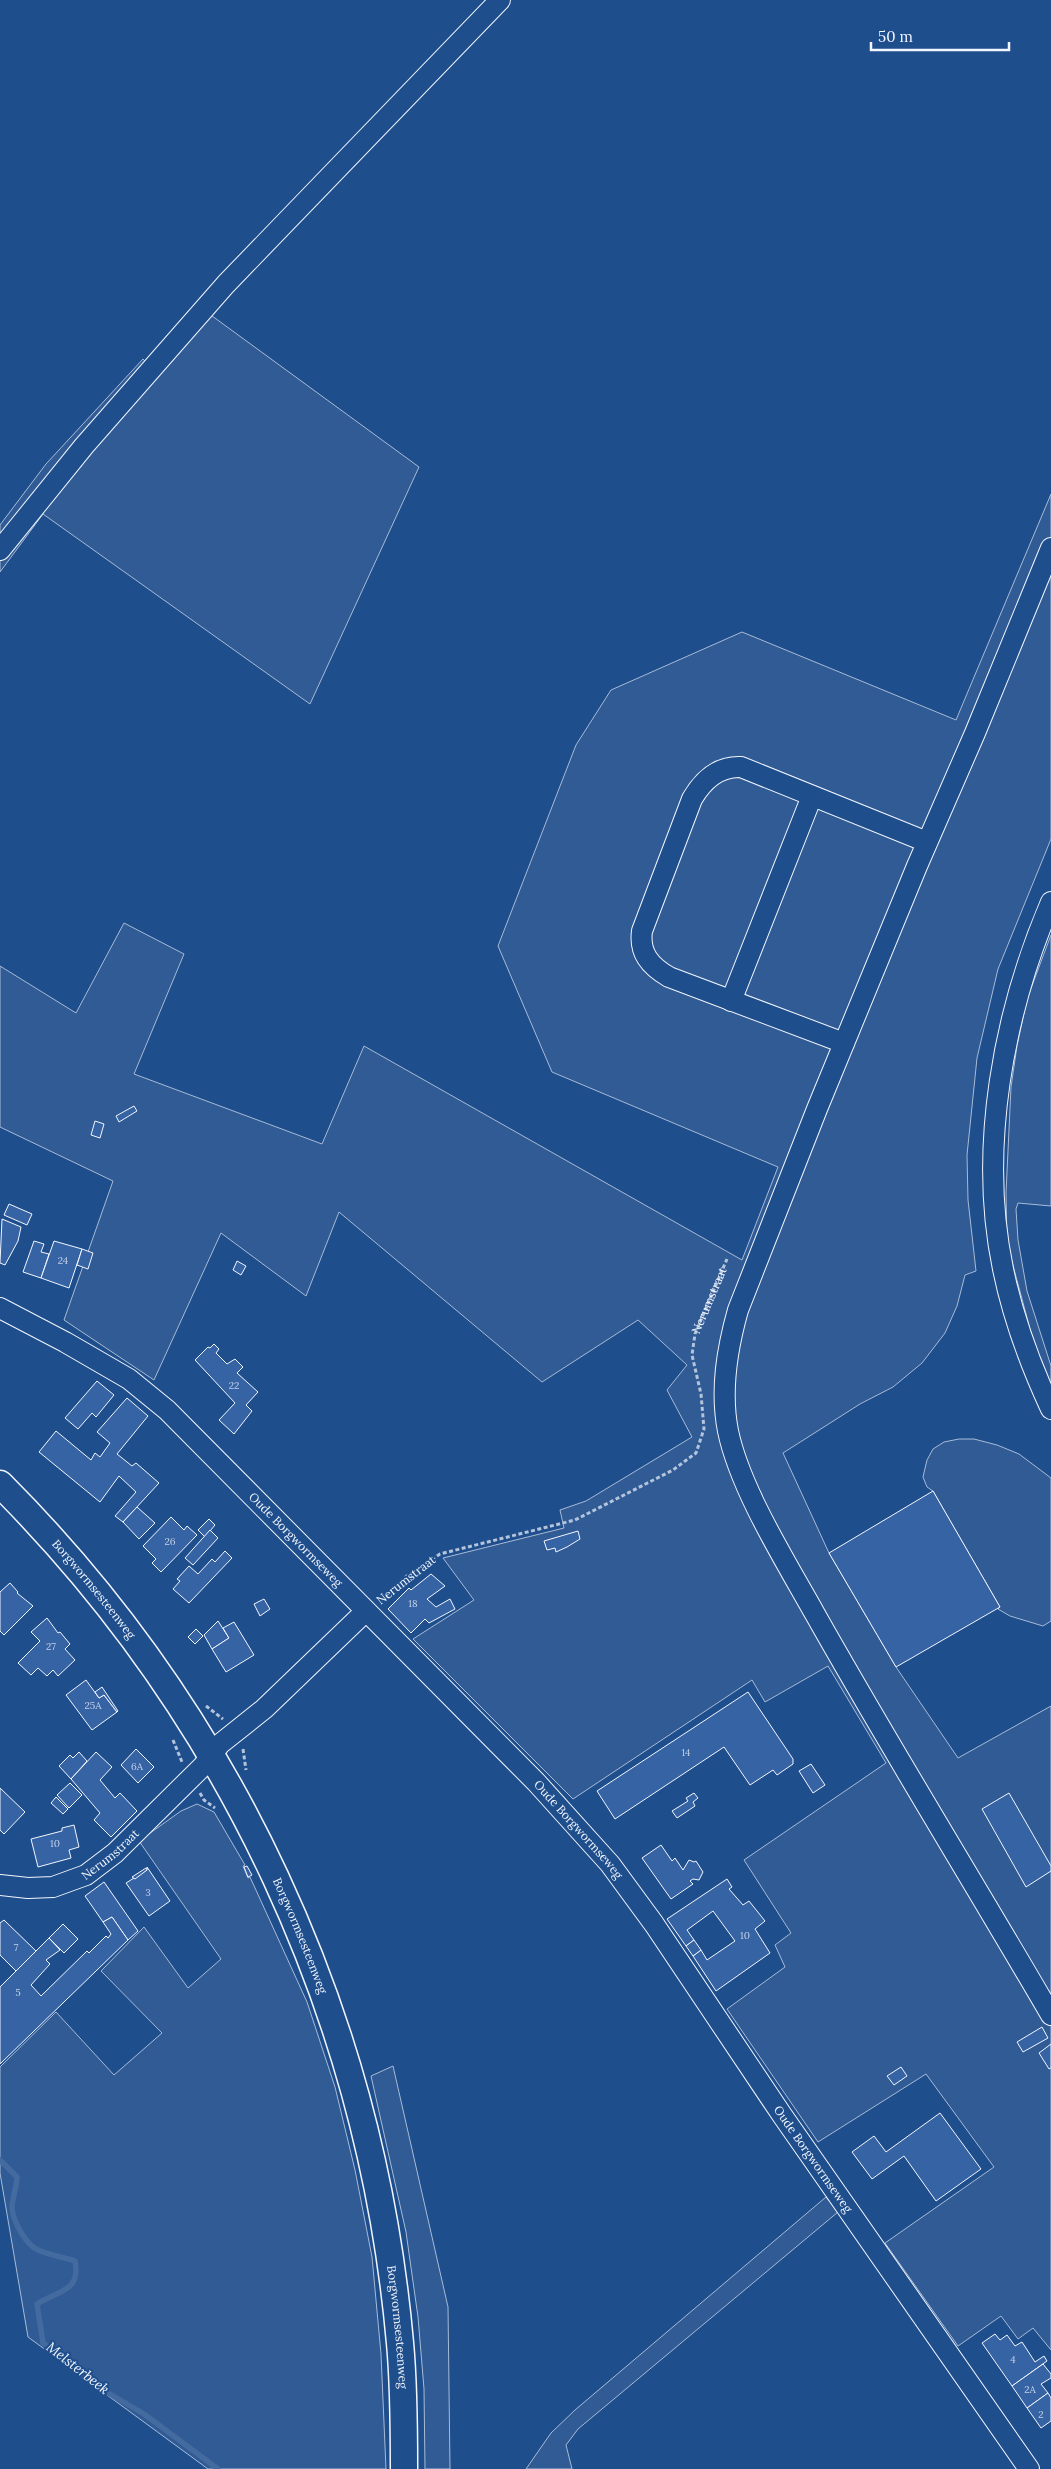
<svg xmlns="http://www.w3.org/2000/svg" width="1051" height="2469" font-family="Lora,serif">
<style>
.built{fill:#305b95;stroke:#a8bbd7}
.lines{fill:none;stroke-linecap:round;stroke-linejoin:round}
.stream{stroke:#446ba0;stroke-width:5.5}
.building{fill:#3563a3;stroke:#f2f6ff}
.minor-casing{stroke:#f2f6ff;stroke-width:22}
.major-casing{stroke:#f2f6ff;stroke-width:29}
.path{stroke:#b3c4dc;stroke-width:3;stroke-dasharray:4 2.5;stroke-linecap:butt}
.minor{stroke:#1f4e8c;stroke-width:20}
.major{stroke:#1f4e8c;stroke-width:26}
.labels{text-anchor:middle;stroke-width:4;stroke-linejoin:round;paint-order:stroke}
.number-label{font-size:10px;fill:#c3d1e8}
.street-label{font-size:12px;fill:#f2f6ff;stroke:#1f4e8c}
.water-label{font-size:14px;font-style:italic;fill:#f2f6ff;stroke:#1f4e8c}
</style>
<rect width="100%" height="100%" fill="#1f4e8c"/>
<!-- built -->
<g class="built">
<path d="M208,313L419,467L310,704L43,514L0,572V525L46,464L143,359L152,369Z"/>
<path d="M1051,494V839L998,969L977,1058L967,1155L968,1200L976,1271L965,1275L957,1306L945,1333L922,1363L893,1387L860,1404L783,1453L829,1553L896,1667L958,1758L1051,1706V2350L1033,2328L1018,2339L1001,2316L958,2346L885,2243L994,2167L926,2074L818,2142L727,2009L785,1967L775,1945L791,1933L744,1860L886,1763L828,1666L765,1702L752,1680L573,1799L413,1639L474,1600L443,1558L564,1528L560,1510L586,1501L692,1437L667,1390L687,1365L638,1320L542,1382L339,1212L306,1296L221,1233L154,1380L64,1320L113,1181L0,1127V966L76,1013L124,923L184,954L134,1074L322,1144L364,1046L742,1260L778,1167L552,1072L498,946L576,745L611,690L742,632L956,720Z"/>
<path d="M1051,935V1206L1018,1203L1016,1209L1018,1240L1027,1291L1051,1366V1391L1037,1355L1007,1243L1006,1193L1011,1087L1017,1046L1027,999Z"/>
<path d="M959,1439H974L997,1445L1019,1454L1051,1478V1621L1043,1626L1010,1616L998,1609L1000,1607L933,1491L927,1487L923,1477L927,1460L933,1449L944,1442Z"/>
<path d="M197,1804L214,1812L245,1865L243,1866L248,1878L250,1877L307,2002L335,2087L355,2170L372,2257L381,2354L386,2469H208L28,2337L0,2173V2067L56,2012L114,2075L162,2033L101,1971L144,1927L188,1988L221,1959L139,1841L181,1811Z"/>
<path d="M393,2066L448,2307L450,2469H425L424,2389L418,2317L406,2232L371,2076Z"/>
<path d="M826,2197L838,2212L578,2429L566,2445L572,2469H526L551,2433L575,2410Z"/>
</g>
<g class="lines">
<!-- stream -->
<path class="stream" d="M0,2160L17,2177C17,2187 12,2198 12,2208C13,2221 26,2245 38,2250C49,2255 63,2257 75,2261C81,2292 59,2290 37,2304L43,2343L93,2384L144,2414L218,2469"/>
</g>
<!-- building -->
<g class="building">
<path d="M134,1106L137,1111L119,1122L116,1116Z"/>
<path d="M95,1121L104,1124L100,1138L91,1135Z"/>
<path d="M9,1204L32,1214L27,1225L4,1215Z"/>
<path d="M2,1219L21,1227L18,1241L5,1265L0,1263Z"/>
<path d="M34,1241L44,1244L41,1252L49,1254L41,1278L23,1272Z"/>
<path d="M54,1241L82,1249L69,1288L41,1278Z"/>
<path d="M82,1249L93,1253L88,1269L77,1265Z"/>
<path d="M237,1261L246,1266L241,1275L233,1270Z"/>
<path d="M214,1344L219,1349L216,1353L227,1364L235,1359L243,1367L237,1373L258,1392L246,1405L252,1411L234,1434L219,1420L235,1403L195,1360L208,1347L210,1348Z"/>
<path d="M97,1381L114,1395L96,1417L92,1413L78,1429L65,1418Z"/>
<path d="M127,1398L148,1416L117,1454L132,1466L136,1463L159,1483L123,1522L115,1516L136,1492L119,1476L100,1502L39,1452L56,1431L91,1460L95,1453L100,1457L110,1443L97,1432Z"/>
<path d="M933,1491L1000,1607L896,1667L829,1553Z"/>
<path d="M137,1507L155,1523L139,1539L123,1522Z"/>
<path d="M171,1517L184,1530L187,1526L197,1535L161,1572L152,1563L156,1559L143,1546Z"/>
<path d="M209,1519L215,1525L205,1537L198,1530Z"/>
<path d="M210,1530L218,1538L193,1565L185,1558Z"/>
<path d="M578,1531L580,1539L567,1547L556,1552L555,1548L547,1550L544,1541Z"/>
<path d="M225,1551L232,1558L189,1603L173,1589L180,1581L177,1579L189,1566L198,1574L212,1559L215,1562Z"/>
<path d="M431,1574L445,1586L427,1599L436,1607L450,1599L455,1609L429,1623L425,1619L411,1633L388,1609L409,1588L411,1590Z"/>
<path d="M10,1583L18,1592L17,1593L33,1606L4,1635L0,1631V1592Z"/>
<path d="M264,1599L270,1609L260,1616L254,1604Z"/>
<path d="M47,1618L58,1633L60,1632L70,1644L65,1649L75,1660L58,1676L53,1670L47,1676L38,1668L31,1675L18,1663L40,1641L31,1632Z"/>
<path d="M218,1621L229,1638L212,1649L204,1635Z"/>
<path d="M234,1622L254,1655L226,1672L212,1649L229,1638L223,1628Z"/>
<path d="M196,1629L203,1636L195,1644L188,1637Z"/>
<path d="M86,1680L99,1698L104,1695L117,1712L92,1730L66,1695Z"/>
<path d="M102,1687L118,1711L117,1712L104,1695L99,1698L95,1692Z"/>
<path d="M748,1692L793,1759V1764L777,1775L773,1770L750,1785L724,1747L615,1819L597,1791Z"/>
<path d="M136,1749L154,1767L138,1783L121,1765Z"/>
<path d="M79,1752L87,1761L71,1779L59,1766L70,1755L73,1758Z"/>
<path d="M96,1752L112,1767L100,1780L115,1798L120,1793L137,1811L111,1837L94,1820L100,1813L71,1779Z"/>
<path d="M811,1764L825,1785L813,1793L799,1771Z"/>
<path d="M70,1783L82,1795L69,1808L57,1795Z"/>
<path d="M0,1788L25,1812L4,1834L0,1830Z"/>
<path d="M694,1793L698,1798L693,1802L695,1806L677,1818L672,1811L688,1801L686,1798Z"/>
<path d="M1009,1793L1051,1866V1871L1026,1887L982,1809Z"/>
<path d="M56,1797L68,1809L63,1814L51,1803Z"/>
<path d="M74,1825L79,1847L69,1850L71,1858L38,1867L31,1839L62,1831V1828Z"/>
<path d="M661,1845L672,1861L675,1858L683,1870L689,1860L694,1862L696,1861L703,1872L699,1880L693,1879L690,1881L693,1884L671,1899L642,1858Z"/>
<path d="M247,1866L252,1875L248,1877L244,1867Z"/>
<path d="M147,1867L170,1901L149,1916L126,1883L147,1870Z"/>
<path d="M146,1868L147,1870L135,1879L132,1877Z"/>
<path d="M727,1879L732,1887L729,1889L743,1905L749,1901L765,1921L755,1929L770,1953L716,1991L693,1956L701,1950L707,1960L735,1941L713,1911L687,1930L694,1940L686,1946L667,1919Z"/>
<path d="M104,1882L138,1931L128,1940L112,1917L103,1922L85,1896Z"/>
<path d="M112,1917L128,1940L0,2064V1987L49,1938L60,1950L46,1960L50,1964L31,1985L41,1996L87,1951L89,1953L106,1936L108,1938L111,1934L103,1922Z"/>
<path d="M4,1920L36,1951L16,1971L0,1955V1923Z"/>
<path d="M63,1924L78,1939L64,1953L49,1938Z"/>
<path d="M694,1940L701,1950L693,1956L686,1946Z"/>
<path d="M1042,2027L1048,2038L1023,2052L1017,2042Z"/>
<path d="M1051,2044V2068L1049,2069L1039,2053Z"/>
<path d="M901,2067L907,2076L894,2085L887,2076Z"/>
<path d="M940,2113L981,2169L936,2201L904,2156L872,2179L852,2152L874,2136L886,2152Z"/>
<path d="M995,2334L1000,2340L1007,2335L1015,2346L1022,2342L1035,2362L1044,2356L1047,2361L1012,2386L982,2343Z"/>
<path d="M1043,2364L1051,2374V2378L1041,2384L1048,2393L1027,2408L1012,2386Z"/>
<path d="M1048,2393L1051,2398V2421L1041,2428L1027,2408Z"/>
</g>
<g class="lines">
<!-- minor casing -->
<g class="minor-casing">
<g id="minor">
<path d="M1051,548L975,733L917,866L817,1109L738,1310C727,1349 720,1390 728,1431C740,1489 786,1562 815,1614C891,1749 973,1881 1051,2015"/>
<path d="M0,550L84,446L226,284L500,0"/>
<path d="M1051,902C1003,1014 978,1149 1003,1269C1013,1318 1030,1364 1051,1409"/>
<path d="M731,1001L812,796"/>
<path d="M844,1043L669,977C650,966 639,953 642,931L692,799C703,780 718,766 741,767L927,842"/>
<path id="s2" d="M0,1308L65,1342L129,1379L167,1410L536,1782L610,1864L654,1924L782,2115L1029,2469"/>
<path id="s3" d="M0,1885L28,1888L53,1887L86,1875L115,1853L203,1766L220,1744L264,1709L366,1611"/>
</g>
</g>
<!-- major casing -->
<g class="major-casing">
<g id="major">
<path id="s4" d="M0,1484C231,1715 371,2017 400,2343C404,2385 404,2427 404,2469"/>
</g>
</g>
<!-- path -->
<g class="path">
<path id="s1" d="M380,1599L408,1575L440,1554L575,1520L673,1470L696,1453L704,1429L701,1394L692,1355L695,1334L727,1259"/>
<path d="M206,1706L223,1719"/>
<path d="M173,1740L182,1762"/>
<path d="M243,1749L246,1770"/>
<path d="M200,1793L204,1800L215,1808"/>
</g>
<!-- minor -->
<use href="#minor" class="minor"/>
<!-- major -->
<use href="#major" class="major"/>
</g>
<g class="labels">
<!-- number labels -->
<g class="number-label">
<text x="63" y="1264">24</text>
<text x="234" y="1389">22</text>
<text x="170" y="1545">26</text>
<text x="413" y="1607">18</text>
<text x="51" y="1650">27</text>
<text x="93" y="1709">25A</text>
<text x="686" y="1756">14</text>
<text x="137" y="1770">6A</text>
<text x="55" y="1847">10</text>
<text x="148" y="1896">3</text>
<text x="745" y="1939">10</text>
<text x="16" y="1951">7</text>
<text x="18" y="1996">5</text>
<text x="1013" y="2363">4</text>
<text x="1030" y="2393">2A</text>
<text x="1041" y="2418">2</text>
</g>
<!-- street labels -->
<g class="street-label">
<text dy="4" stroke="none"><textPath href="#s1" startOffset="511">Nerumstraat</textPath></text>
<text dy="4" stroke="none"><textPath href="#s2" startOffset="379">Oude Borgwormseweg</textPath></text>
<text transform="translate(406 1580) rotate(-38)" y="4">Nerumstraat</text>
<text dy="4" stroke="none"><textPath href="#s4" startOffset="141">Borgwormsesteenweg</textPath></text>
<text dy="4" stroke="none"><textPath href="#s2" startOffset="784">Oude Borgwormseweg</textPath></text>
<text dy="4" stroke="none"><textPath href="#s3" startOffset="120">Nerumstraat</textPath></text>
<text dy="4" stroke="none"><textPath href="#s4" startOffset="546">Borgwormsesteenweg</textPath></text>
<text dy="4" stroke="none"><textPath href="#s2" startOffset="1189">Oude Borgwormseweg</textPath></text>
<text dy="4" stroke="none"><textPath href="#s4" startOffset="951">Borgwormsesteenweg</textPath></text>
</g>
<!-- water labels -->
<g class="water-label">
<text transform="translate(78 2368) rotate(38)" y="5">Melsterbeek</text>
</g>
</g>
<!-- scale -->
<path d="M871 42v8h138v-8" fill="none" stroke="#f2f6ff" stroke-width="2.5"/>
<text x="878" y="42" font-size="15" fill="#f2f6ff" stroke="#1f4e8c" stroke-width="4" paint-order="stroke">50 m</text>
</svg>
